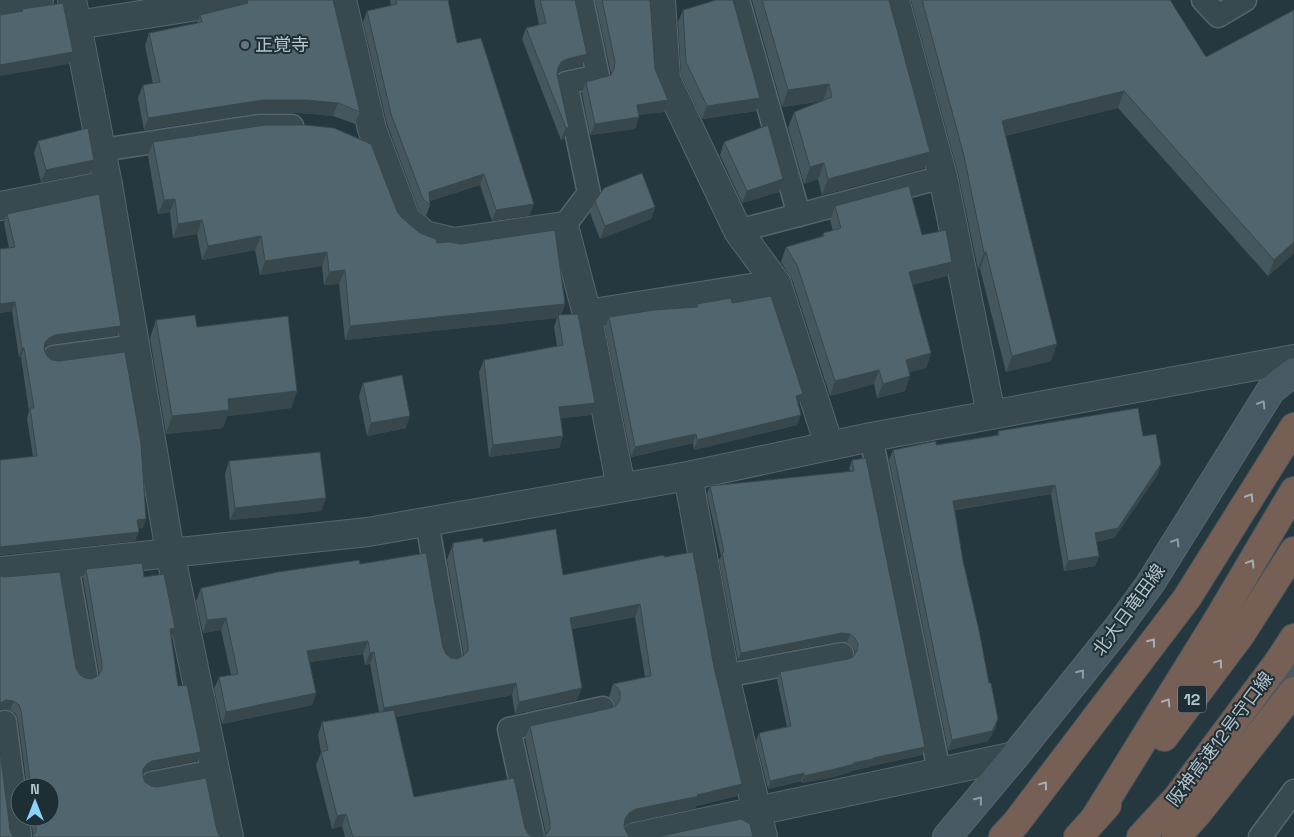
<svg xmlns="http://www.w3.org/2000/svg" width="1294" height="837" font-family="'Space Grotesk','Noto Sans JP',sans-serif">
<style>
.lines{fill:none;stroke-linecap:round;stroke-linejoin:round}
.service-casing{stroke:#57666d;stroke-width:25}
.minor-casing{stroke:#57666d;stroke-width:30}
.tertiary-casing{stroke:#57666d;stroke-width:30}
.secondary-casing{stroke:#57666d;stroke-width:30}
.motorway-casing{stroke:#44535a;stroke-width:30}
.service{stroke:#394950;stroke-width:22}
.minor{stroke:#394950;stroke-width:28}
.tertiary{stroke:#394950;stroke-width:28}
.secondary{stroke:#475963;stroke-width:28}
.motorway{stroke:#766056;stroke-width:28}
.wall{fill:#45575e}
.shaded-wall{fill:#38474c}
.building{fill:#50656d;stroke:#38474c}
.oneway{stroke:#8e9ea6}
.oneway2{stroke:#a8afb3}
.worship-dot{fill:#6b7280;stroke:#1e2e35;stroke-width:2}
.labels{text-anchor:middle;stroke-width:4;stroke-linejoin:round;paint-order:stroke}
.shield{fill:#1e2e35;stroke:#88969d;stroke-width:1}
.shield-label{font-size:16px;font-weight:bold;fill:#b5c3ca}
.poi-label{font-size:18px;fill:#b5c3ca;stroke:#1e2e35;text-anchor:start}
.street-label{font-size:18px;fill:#b5c3ca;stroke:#1e2e35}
</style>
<rect width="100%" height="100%" fill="#253840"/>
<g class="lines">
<!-- service casing -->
<g class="service-casing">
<g id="service">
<path d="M738,0L799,215"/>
<path d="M1203,0L1218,16L1245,0"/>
<path d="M102,150L259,126H292"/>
<path d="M564,226L589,193L566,83L598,76L582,0"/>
<path d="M738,231L943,177"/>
<path d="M54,357L136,346"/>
<path d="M871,437L939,771"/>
<path d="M427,522L451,658"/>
<path d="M67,565L86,675"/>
<path d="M725,676L842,654"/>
<path d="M5,722L20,837"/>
<path d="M152,783L215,771"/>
<path d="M533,837L509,729L603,708"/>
<path d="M1260,837L1294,791"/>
</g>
</g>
<!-- minor casing -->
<g class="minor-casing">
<g id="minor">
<path d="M72,0L77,25L236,0"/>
<path d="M342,0L372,129L406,219L425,235L454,242L564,226L587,314L621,487"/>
<path d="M661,0L666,79L738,231L777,284L829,445"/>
<path d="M895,0L943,177L991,414"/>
<path d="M0,7L39,0"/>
<path d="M77,25L108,185L170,552L229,837"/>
<path d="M0,206L108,185"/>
<path d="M587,314L777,284"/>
<path d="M688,476L725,676L763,837"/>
<path d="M635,837L1015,756"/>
</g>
</g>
<!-- tertiary casing -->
<g class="tertiary-casing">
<path id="tertiary" d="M0,571L368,532L688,476L871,437L1294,359"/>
</g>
<!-- secondary casing -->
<g class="secondary-casing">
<g id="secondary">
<path d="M1235,749L1285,672"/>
<path d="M947,837L1015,756L1117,629L1150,584L1271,390L1294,372"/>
</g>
</g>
<!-- motorway casing -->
<g class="motorway-casing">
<g id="motorway">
<path d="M1164,737L1241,634L1294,551"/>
<path d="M1095,818L1219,618L1294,491"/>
<path d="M1003,837L1016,823L1187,598L1294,427"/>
<path d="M1078,837L1107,805"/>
<path d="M1141,837L1177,798L1279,661L1294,638"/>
<path d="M1176,837L1197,814L1294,691"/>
</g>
</g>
<!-- service -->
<use href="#service" class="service"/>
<!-- minor -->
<use href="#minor" class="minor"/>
<!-- tertiary -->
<use href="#tertiary" class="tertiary"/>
<!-- secondary -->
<use href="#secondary" class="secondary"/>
<!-- motorway -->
<use href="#motorway" class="motorway"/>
</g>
<!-- wall -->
<g class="wall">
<path d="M390,0H448L457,43L530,215L492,221L480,185L430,201V205L426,216L419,210L387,124L363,22L367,11L391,6Z"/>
<path d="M534,0H575L587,54L582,66L563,70L557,73L569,128L564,139L561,140L522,39L526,28L539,25Z"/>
<path d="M595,0H650L655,69L668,100L664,112L639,115L635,129L590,135L582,93L586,82L611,75V73Z"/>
<path d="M752,0H889L924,168L822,195L818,179L804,184L788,128L794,112L823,101L782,107Z"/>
<path d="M911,0H1170L1206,57L1294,10V253L1268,276L1118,108L1005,136L1051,361L1006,372L980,269H978L958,173Z"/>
<path d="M247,1L360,112L355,124L333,116L301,113H259L144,130L138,98L143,85L153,84L145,46L149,33L197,23L200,15L246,4Z"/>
<path d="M683,10L756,111L702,119L681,75L678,22Z"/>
<path d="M38,141L90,173L41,182L34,153Z"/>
<path d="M153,142L397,211L401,217L420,233L437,243L565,304L561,315L595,403L591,415L561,418L563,436L559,448L489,457L479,372L484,360L557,346L554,327L557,318L345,340L339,284L324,285L322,266L260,275L255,250L202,260L197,234L173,238L170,212L158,214L148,156Z"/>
<path d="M724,142L779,192L742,203L720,155Z"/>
<path d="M595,201L655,207L651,219L600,239L590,213Z"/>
<path d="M835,206L922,235L947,276L912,285L931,353L926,368L909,372L905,391L877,398L874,384L830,396L792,279L781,262L786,247L822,236L823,233L833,231L830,220Z"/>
<path d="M7,214L118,335L52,344L46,347L44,350L143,528H138L135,541L0,555V460L33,457L27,418L29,411L21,357H19L12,311L0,313V249L9,248L4,223Z"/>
<path d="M732,303L799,404H798L797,425L694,450L693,443L631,457L605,327L609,317L696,307L697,304Z"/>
<path d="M156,320L197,327L297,391L291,408L227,416L223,428L166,434L150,338Z"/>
<path d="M363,383L406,428L367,436L359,396Z"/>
<path d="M998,431L1143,436L1158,474L1114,538L1096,542L1099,556L1095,566L1064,571L1051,494L955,510L963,561L989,683L998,719L995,729L988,741L948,750L889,460L893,450L936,445L997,435Z"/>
<path d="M852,460L925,747L922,755L871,766L870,767L851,771V772L833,777L802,783L801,781L768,789L756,741L759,733L787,727L777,680L780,672L848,659L853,657L855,651L852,646L847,642L840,641L738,660L719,560L721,556L707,494L710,486L850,472L849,468Z"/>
<path d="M229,461L326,498L321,511L230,520L225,474Z"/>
<path d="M483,542L563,575L664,555L714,667L742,784L737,796L696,806L695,808L632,822L624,826L546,834L525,739L530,726L611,708L616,706L613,700L609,697L613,684L645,677L635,617L572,629L577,700L515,714L512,695L395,717L414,797L525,828L528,834L533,837H535H345L342,826L332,829L316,765L321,752L318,735L322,722L379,712L370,664L365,665L363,654L310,662L316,693L312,705L222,724L214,689L219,677L231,675L221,630L203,633L196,601L201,588L360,564L443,648L446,654L451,658L457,659L464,656L447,560L453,543Z"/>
<path d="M86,569L144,577L175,628L171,637L178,686L197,761L149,770L144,773L143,777L145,782L217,831L32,837L33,835L31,817H50V787H27L18,720L16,714L10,710L3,709L0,576L76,668L80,675L85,678L91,679L98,676L99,673L83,578Z"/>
</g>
<!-- shaded-wall -->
<g class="shaded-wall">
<path d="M73,52L69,64L0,76V65Z"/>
<path d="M587,54L582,66L563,70L557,74L558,68L561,62L567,59Z"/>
<path d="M829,84L823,101L782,107L788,90Z"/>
<path d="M1124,91L1118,108L996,138L1002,121Z"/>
<path d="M760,98L756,111L702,119L707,106Z"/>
<path d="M263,100H306L338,103L333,116L301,113H259L144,130L148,118Z"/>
<path d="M668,100L664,112L633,116L637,105Z"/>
<path d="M639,117L635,129L590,135L595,124Z"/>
<path d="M566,128H569L564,139L561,140Z"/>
<path d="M930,152L924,168L822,195L828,179Z"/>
<path d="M94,160L90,173L41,182L46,170Z"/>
<path d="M824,163L818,179L804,184L810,167Z"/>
<path d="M484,174L480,185L427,202L429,192Z"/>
<path d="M783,179L779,192L742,203L747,191Z"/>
<path d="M175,199L170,212L158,214L164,200Z"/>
<path d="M534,204L530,215L492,221L496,210Z"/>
<path d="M655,207L651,219L600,239L605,226Z"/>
<path d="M202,220L197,234L173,238L178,224Z"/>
<path d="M261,236L255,250L202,260L208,246Z"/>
<path d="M1294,242V253L1268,276L1274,260Z"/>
<path d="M327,252L322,266L260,275L265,261Z"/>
<path d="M986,252L980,269H978L984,253Z"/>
<path d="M952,262L947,276L904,287L909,272Z"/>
<path d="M345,270L339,284L324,285L329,272Z"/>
<path d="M15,302L12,311L0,313V304Z"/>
<path d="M565,304L560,318L558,315L557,318L345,340L350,326Z"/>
<path d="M121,326L118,335L52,344L46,347L42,352L45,342L49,338L55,335Z"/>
<path d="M1057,344L1051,361L1006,372L1012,356Z"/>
<path d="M22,348H24L21,357H19Z"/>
<path d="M931,353L926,368L901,375L906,360Z"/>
<path d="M879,370L874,384L830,396L835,381Z"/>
<path d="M910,376L905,391L877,398L883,384Z"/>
<path d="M297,391L291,408L227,416L223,428L166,434L172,416L228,399Z"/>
<path d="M803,394L799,404L793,405L796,396Z"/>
<path d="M595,403L591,415L554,419L559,407Z"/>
<path d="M801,415L797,425L694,450L697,440Z"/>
<path d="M410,416L406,428L367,436L371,423Z"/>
<path d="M696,434L693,443L631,457L635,447Z"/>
<path d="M563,436L559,448L489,457L493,445Z"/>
<path d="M1161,464L1158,474L1114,538L1091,543L1095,533Z"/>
<path d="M1055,485L1051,494L950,510L953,501Z"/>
<path d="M326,498L321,511L230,520L235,508Z"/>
<path d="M146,519L143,528L134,529L137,520Z"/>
<path d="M139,532L135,541L0,555V547L1,546Z"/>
<path d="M1099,556L1095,566L1064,571L1068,561Z"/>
<path d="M640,604L635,617L566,630L570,618Z"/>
<path d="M226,618L221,630L203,633L207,620Z"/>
<path d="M175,628L172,637L166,638L170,629Z"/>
<path d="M842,633L850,634L847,642L840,641L738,660L741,653Z"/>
<path d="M368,641L363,654L303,663L307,651Z"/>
<path d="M374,652L370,664L365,665L370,653Z"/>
<path d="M516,683L512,695L380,720L384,708Z"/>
<path d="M582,688L577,700L515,714L519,702Z"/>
<path d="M316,693L312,705L222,724L226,712Z"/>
<path d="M6,700L14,701L10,710L3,709L0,710V703Z"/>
<path d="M998,719L995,729L988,741L948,750L952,740Z"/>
<path d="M925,747L922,755L871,766L870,767L851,771V772L833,777L802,783L804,776L873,758Z"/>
<path d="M201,752L197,761L149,770L144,773L140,778L143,769L147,764L152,761Z"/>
<path d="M804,773L801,781L768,789L770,781Z"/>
<path d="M742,784L737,796L696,806L695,808L632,822L624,826L625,819L629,813L636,809Z"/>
<path d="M346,814L342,826L332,829L337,816Z"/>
</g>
<!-- building -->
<g class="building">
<path d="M248,0H333L360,112L338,103L306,100H263L148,118L143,85L160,82L149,33L202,22L200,15L248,3L247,1Z"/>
<path d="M396,0H448L457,43L481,38L534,204L496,210L484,174L429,192L430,205L423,199L391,114L367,11L397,4Z"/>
<path d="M540,0H575L587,54L567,59L561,62L558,68L557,74L569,128H566L526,28L546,23Z"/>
<path d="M602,0H650L655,69L668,100L637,105L639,117L595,124L586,82L611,75L614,69L615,62Z"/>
<path d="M716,0H733L760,98L707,106L686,62L683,10Z"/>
<path d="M762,0H889L930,152L828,179L824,163L810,167L794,112L832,97L829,84L788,90Z"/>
<path d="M922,0H1170L1206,57L1294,10V242L1274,260L1124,91L1002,121L1057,344L1012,356L986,252L984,253L964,156Z"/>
<path d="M63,3L73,52L0,65V15L23,11L22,9Z"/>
<path d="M265,125H305L334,128L371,144L397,211L401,217L420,233L436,239L437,243L449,242L461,244L555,230L565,304L350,326L345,270L329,272L327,252L265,261L261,236L208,246L202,220L178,224L175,199L164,200L153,142Z"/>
<path d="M768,125L783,179L747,191L724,142Z"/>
<path d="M88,128L94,160L46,170L38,141Z"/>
<path d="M642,173L655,207L605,226L595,201L604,188Z"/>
<path d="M909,186L922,235L946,230L952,262L909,272L931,353L906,360L910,376L883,384L879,370L835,381L797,265L786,247L824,236L823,233L841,228L835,206Z"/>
<path d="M99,194L121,326L55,335L49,338L45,342L44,350L47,356L52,360L59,361L125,352L141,443L146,519L137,520L139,532L0,547V460L37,456L30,408H34L24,348H22L15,302L0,304V249L15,247L7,214Z"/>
<path d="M771,296L803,394L796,396L801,415L697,440L696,434L635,447L609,317L654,310L698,307L697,304L731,298L732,303Z"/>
<path d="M578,314L595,403L559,407L563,436L493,445L484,360L563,345L558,315Z"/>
<path d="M195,315L197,327L288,316L297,391L228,399L229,410L172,416L156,320Z"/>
<path d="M402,375L410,416L371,423L363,383Z"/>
<path d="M1138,408L1143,436L1156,434L1161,464L1118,528L1095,533L1099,556L1068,561L1055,485L953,501L963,561L979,630L989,683H991L998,719L992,731L952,740L893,450L936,441V445L999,435L998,431Z"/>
<path d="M320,452L326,498L235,508L229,461Z"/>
<path d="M866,458L925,747L873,758V759L853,763L854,764L835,769L804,776V773L770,781L759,733L791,726L780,672L848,659L853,657L857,651L858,644L855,638L850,634L842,633L741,653L722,552H724L710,486L854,471L852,460Z"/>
<path d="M556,529L563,575L664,555V557L693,552L714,667L742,784L697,795L700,796L636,809L629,813L625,819L624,827L628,835L631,837H541L547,834L550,829V822L530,726L611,708L617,705L620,699V692L617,687L613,684L651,676L640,604L570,618L582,688L519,702L516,683L384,708L374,652L370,653L368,641L307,651L316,693L226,712L219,677L238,674L226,618L207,620L201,588L278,572L359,560L360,564L426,553L443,648L446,654L451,658L457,659L464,655L468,651V644L452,548H453V543L483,538V542Z"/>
<path d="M142,563L144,577L164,574L175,628L170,629L178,686L187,685L201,752L152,761L147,764L143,769V777L145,782L151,786L157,787L206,778L217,831L220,837H32L36,832V826L35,817H50V787H31L21,711L19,705L14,701L6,700L0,703V576L5,577L60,572L76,668L80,675L85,678L91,679L98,676L102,670V664L86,569Z"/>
<path d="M394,710L414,797L514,778L525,828L528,834L533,837H535H353L346,814L337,816L321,752L328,750L322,722Z"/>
<path d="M0,750L10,830L13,836L14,837H0Z"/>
<path d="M741,819L750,824L753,837H656Z"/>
</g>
<!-- one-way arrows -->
<defs><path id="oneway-chevron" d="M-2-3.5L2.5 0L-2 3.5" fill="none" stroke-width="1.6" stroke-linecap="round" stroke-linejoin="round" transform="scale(1.25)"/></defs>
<g class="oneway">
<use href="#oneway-chevron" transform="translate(1262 404) rotate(-58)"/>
<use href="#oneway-chevron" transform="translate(1176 542) rotate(-58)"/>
<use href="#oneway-chevron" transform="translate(1081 673) rotate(-51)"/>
<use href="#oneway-chevron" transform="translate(979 800) rotate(-51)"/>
</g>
<g class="oneway2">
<use href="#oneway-chevron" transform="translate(1250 497) rotate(-58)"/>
<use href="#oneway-chevron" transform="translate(1251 563) rotate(-59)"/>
<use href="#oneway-chevron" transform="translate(1152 642) rotate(-52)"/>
<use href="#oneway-chevron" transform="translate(1219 663) rotate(-53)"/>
<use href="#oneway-chevron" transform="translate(1167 702) rotate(-58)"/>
<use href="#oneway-chevron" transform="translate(1044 785) rotate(-53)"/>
</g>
<!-- markers -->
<circle class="worship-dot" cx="245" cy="45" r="5"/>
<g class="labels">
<!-- shield labels -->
<rect class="shield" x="1178" y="685.5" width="28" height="27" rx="4"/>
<g class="shield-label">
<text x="1192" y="705">12</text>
</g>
<!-- poi labels -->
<g class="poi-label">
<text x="255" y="51">正覚寺</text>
</g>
<!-- street labels -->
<g class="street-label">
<text transform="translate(1129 610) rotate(-54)" y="6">北大日竜田線</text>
<text transform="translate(1220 739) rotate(-53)" y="6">阪神高速12号守口線</text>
</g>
</g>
<!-- north arrow -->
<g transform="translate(35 802)"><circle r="24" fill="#1e2e35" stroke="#5a6a71"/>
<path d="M0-4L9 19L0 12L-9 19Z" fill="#8bd4f9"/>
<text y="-8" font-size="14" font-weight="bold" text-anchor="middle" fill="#b5c3ca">N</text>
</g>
</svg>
